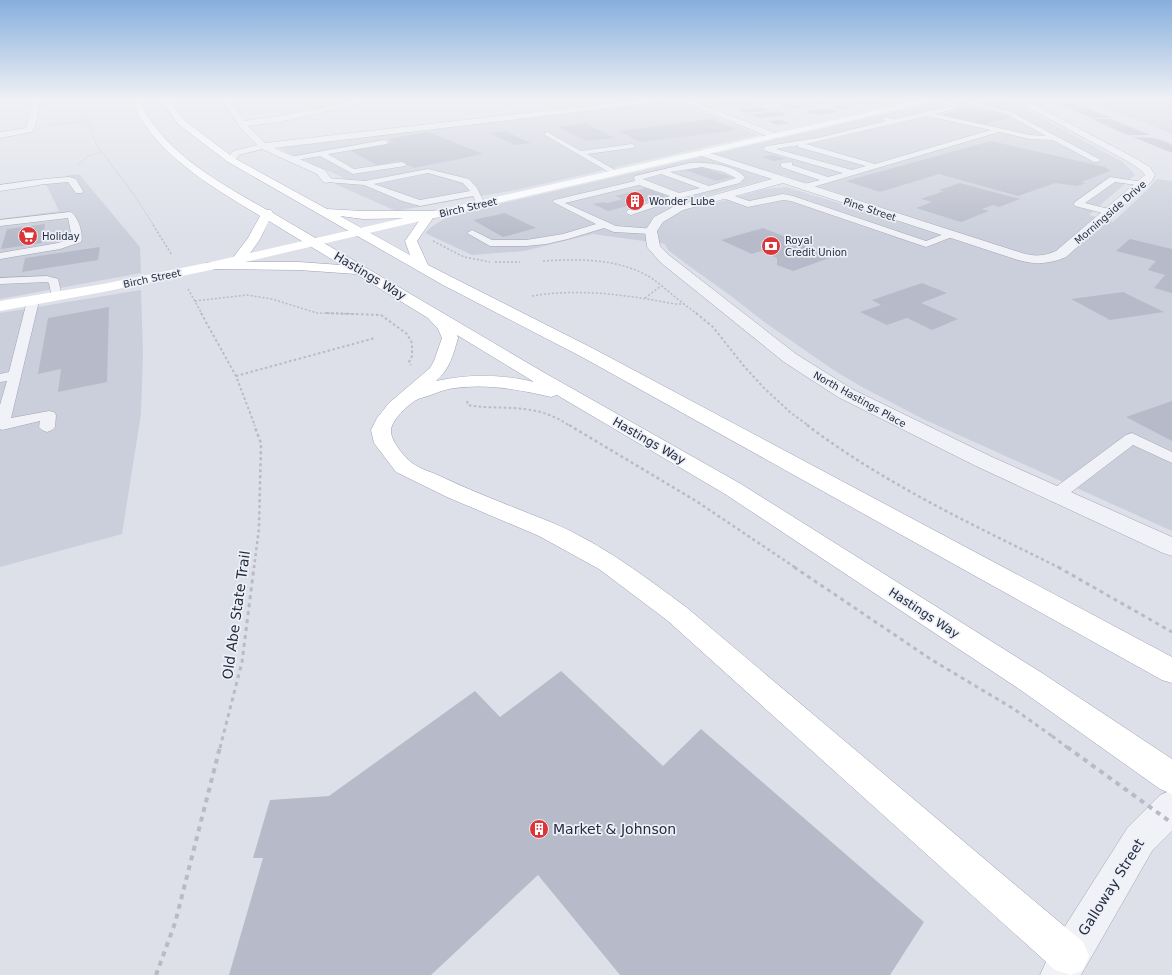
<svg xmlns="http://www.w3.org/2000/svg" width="1172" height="975" font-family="'DejaVu Sans',sans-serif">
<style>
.built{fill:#cbcfdb;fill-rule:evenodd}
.building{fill:#b7bbc9}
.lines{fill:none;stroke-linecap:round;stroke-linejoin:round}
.lane-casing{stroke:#a2a6b3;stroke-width:1}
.street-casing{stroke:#a2a6b3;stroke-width:1}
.primary-casing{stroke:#9ca2b6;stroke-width:1}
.path-far5{stroke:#b8bbc4;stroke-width:1;stroke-dasharray:1 1;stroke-linecap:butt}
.path-far4{stroke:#b8bbc4;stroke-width:1.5;stroke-dasharray:2 2;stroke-linecap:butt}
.path-far3{stroke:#b8bbc4;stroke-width:2;stroke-dasharray:2.5 2.5;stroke-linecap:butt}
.path-far2{stroke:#b8bbc4;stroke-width:2.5;stroke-dasharray:3 3;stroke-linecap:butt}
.path-far1{stroke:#b8bbc4;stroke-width:3;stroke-dasharray:4 4;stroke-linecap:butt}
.path{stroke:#b8bbc4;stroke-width:4;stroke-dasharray:5 5;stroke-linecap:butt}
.lane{fill:#f1f2f7;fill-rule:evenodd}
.street{fill:#f1f2f7;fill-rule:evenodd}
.secondary{fill:#fff;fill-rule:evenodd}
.primary{fill:#fff;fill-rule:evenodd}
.path-bridge-far1{stroke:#b8bbc4;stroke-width:3;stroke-dasharray:4 4;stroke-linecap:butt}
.path-bridge{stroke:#b8bbc4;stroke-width:4;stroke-dasharray:5 5;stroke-linecap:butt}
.labels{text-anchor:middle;stroke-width:3.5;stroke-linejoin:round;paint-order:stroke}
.far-poi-label{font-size:10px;fill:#252c41;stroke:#edf0f6;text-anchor:start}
.far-street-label{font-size:10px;fill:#252c41;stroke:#edf0f6}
.street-label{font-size:12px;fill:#252c41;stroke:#edf0f6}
.near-street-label{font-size:14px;fill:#252c41;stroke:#edf0f6}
.near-poi-label{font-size:14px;fill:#252c41;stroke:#edf0f6;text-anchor:start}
</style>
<rect width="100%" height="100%" fill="#dde0e9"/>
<!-- built -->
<g class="built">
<path d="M944,100H1008L1123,162L1133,172L1135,175L1089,215L1113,222L1143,194L1157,179L1172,181V531L981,445L921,418L862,387L835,371L767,324L731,296L685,263L668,250L665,244L593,234L524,251L472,255L425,233L431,227L444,219L474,210ZM784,175L793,179L884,208L871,213L786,187L765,189L705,206L690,200Z"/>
<path d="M1110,100H1172V134L1095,103Z"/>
<path d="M669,101L708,114L758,135L516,190L396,211L335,184L342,181L344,178L286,152L282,149L284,147Z"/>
<path d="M79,174L140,247L141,273L0,299V219L59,211L45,182L60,181L69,175Z"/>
<path d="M141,290L143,354L141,414L122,534L0,567V313Z"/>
</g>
<!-- building -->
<g class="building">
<path d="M807,100H815L827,103L821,104Z"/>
<path d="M858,100H882L886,101L870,105L854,101Z"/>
<path d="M743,101L752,104L728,106L720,103Z"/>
<path d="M788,103L804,108L795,109L780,104Z"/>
<path d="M844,104L855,106L843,109L833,107Z"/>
<path d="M1059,104H1078L1111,118H1092Z"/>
<path d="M761,107L771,110L747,113L738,110Z"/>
<path d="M824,108L839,111L821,115L807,112Z"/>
<path d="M969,108L1011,117L983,125L940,115Z"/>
<path d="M778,111L788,115L760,118L750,115Z"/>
<path d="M710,119L737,130L640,142L619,131Z"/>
<path d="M1091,119H1111L1150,135H1128Z"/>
<path d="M781,120L790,123L776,125L768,121Z"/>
<path d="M585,123L615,138L587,141L558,127Z"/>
<path d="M505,131L531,143L515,145L489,133Z"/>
<path d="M429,132L483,154L414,168L398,161L377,165L349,150L393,142L387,139Z"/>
<path d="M1133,137L1154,138L1167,142L1172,145V153Z"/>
<path d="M991,141L1105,167L1110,171L1081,182L1086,183L1077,186L1055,183L1018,196L939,174L880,192L846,181Z"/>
<path d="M773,155L786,159L774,161L762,157Z"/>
<path d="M700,167L732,177L717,181L685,170Z"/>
<path d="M960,183L1020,199L999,207L993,205L982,209L989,211L961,222L916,208L932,202L921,199L944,191L939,190Z"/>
<path d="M646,188L667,196L608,211L593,204L603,202L607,203L623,199L615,196Z"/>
<path d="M505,213L536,228L503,237L473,220Z"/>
<path d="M45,224L42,243L1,249L7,229Z"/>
<path d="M763,228L835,256L793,271L777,265V258L761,251L752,254L721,240Z"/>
<path d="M1130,239L1172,249V293L1154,288L1165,275L1148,270L1156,261L1116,251Z"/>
<path d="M100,247L98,260L22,272L25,258Z"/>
<path d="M922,283L947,293L921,303L958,319L932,330L907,318L887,325L860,312L881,305L872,300Z"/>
<path d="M1123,292L1164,312L1110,320L1071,299Z"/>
<path d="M109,307L107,382L58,392L61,369L38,374L48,318Z"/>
<path d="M1172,401V441L1126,417Z"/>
<path d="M561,671L663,766L701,729L924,922L890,975H620L538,875L431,975H229L263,858H253L270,800L329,796L475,691L500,717Z"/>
</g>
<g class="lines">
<!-- lane casing -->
<g class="lane-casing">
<g id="lane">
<path d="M931,100H944L964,106L935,114L1030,135L1046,136L1007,114L967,103L970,101L1011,112L1101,160L1097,162H1094L1053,140L1030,139L999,132L803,190L799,187L800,185L820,180L781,167V163L792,162V165L828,177L843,173L766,151L763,148L767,146L818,138L886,121L882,119L885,117L895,119L953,106ZM927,116L991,130L875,164L806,144ZM798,145V147L866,166L852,170L776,149Z"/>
<path d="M547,132L581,151L632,144L636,146L632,148L587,154L617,171L618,173L614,175L545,135V133Z"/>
<path d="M384,140L388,142L387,144L328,154L354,169L402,162L406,164L405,166L353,174L320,156L290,161L286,159L290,157Z"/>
<path d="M690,163C707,162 732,164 745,177L740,183L681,198L631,215L628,214L626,212L628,210L670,196L639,185L565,203L616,226L654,229L656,231L654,233L651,234L614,232L604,228L568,239L546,244L526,246H490L467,233L472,230L492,240H526L563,234L596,224L553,202L554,200L635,181L634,178L635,176ZM702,167L724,172L736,178L709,186L670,172ZM661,174L700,188L679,193L643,179Z"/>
<path d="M428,169L469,179L477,188L485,204L481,207L478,206L473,196L420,206L402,201L364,185L327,182L323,180L327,178L365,181ZM428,173L463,183L470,191L420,200L374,184Z"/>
<path d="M69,177L76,179L83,191L82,193H76L68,182L36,185L32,183L33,181L44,179Z"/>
<path d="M1110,177L1143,182L1147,184L1143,186L1115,182L1085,203L1113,210L1115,212L1113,214L1110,215L1075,206L1074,204L1075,202Z"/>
<path d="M726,193L749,201L783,194L793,196L926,241L949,232L954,235L952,237L926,247L791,201L783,200L748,207L723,198L722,196Z"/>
<path d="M70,212C78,215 84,235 81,242L60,249L0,259V253L58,243L72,238V237L68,218L0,226V220Z"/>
<path d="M47,276L58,279L62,296L60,298H52L49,283L47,282L0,284V278Z"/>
<path d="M33,298L37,299L39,301L11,418L49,411L54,412L56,415L55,427L52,430L47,432L42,430L39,427L40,421L2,430L0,429V405L7,381L0,382V374L9,372L27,301L29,299Z"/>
<path d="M1132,433L1172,452V463L1133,445L1061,500L1055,502L1049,500L1046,496L1049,492L1126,435Z"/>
</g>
</g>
<!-- street casing -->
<g class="street-casing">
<g id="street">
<path d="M33,100H41L35,127L32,132L0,138V132L26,128Z"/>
<path d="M222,100H230L244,121L280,116L358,100H375L280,122L248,126L265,143L639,100H667L663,102L274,148L325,170L332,180L327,183L323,182L317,174L262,149L239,155L234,162H228L226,160L233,151L257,145L239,126Z"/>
<path d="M678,100H690L778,134L779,136L778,138H772Z"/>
<path d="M1014,100H1025L1135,158L1150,167L1155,175L1151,182L1066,257C1050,264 1035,265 1018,260L783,183L683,210L663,222L657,231L660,246L670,256L796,354L852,389L992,457L1172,537V556L1163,553L978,467L838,397L784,362L660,262L647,247L645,231L654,217L675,206L772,179L698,155L696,153L698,151L701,150L1022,253C1034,257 1045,256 1056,251L1145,175L1142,171L1129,162Z"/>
<path d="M36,180L40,181L41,183L40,185L0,191V185Z"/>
<path d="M1172,790V831L1152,851L1081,975H1040L1055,942L1128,827L1160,795Z"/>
</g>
</g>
<!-- primary casing -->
<g class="primary-casing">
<g id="primary">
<path d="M131,100H139C163,153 219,182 267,210H271L273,213L543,372L741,484L1042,673L1172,759V794L1160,789L1022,691L725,494L557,395L551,397C517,389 484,383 449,389C439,391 430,396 421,398C411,401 392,419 391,430C390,440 404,457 412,463C420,469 432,472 442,477C478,494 516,508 553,523C602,544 644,576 686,607L1083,942L1089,956L1083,970L1071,975L1055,970L668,621L599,569L539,536L447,497L396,472L374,443L371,430L377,418L389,403L430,368L434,361L442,338L438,329L428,318L356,274L299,270L206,269L204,266L206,263L234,262L232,259L248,238L260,216C211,186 155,155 131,100ZM269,221L341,265L299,262H244L260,239ZM457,335L531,380L534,382C501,374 469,374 436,381C450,369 453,355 458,338Z"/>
<path d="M161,100H169L184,120L234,158L327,209L363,211H442L444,214L442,217L433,218L417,241L428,265L594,349L1172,657V683L1162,680L582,357L443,285L228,162L178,124ZM340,216L363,219L421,218L405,241L410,255Z"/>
</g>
</g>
<!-- path-far5 -->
<g class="path-far5">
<path d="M82,100V107L96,144L137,199L154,226"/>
<path d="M50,125L88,121"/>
<path d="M78,165L88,156L101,152"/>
</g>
<!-- path-far4 -->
<g class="path-far4">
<path d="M153,225L172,255"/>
<path d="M433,241L464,257L490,262"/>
<path d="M543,261C578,259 616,258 648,276C661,284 672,295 684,304"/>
<path d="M495,262H520"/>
<path d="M188,289L202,314"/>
<path d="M532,296C581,288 627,295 675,304H684L697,314"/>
<path d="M645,298L661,286"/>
<path d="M195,301L247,295L272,299L317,313L358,314"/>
</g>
<!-- path-far3 -->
<g class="path-far3">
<path d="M201,313L236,376L255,426"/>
<path d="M326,313L381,315L407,334L412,343V356L409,362L411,365"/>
<path d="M696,313L713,327L743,365L764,388L791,413L809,426"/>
<path d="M236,376L375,338"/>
<path d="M467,401L468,405L473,406C499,409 529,405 554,417C560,419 565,423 570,426"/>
</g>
<!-- path-far2 -->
<g class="path-far2">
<path d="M569,425L696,501L796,568"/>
<path d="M807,425C885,484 973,525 1060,568"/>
<path d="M254,568L259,528L261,443L254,425"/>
</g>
<!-- path-far1 -->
<g class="path-far1">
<path d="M794,567L932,660L1014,709L1052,736"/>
<path d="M1058,567L1172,632"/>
<path d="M220,748L242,662L254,567"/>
</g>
<!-- path -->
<path class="path" d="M156,975L175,923L220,747"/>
<!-- lane -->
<use href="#lane" class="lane"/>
<!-- street -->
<use href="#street" class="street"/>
<!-- secondary -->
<path class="secondary" d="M922,100H938L211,270L103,292L0,311V301L103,284L211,262Z"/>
<!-- primary -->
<use href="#primary" class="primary"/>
<!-- path-bridge-far1 -->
<path class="path-bridge-far1" d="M1052,736L1068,748"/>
<!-- path-bridge -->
<path class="path-bridge" d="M1067,747L1172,823"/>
</g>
<!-- sky -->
<linearGradient id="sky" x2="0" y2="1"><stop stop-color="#87afdd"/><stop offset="0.42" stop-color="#f0f1f5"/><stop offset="1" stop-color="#f0f1f5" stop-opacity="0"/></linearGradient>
<rect width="1172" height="237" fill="url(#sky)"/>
<!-- icons -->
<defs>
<g id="building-disc" transform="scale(1)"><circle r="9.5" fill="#db3537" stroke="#edf0f6"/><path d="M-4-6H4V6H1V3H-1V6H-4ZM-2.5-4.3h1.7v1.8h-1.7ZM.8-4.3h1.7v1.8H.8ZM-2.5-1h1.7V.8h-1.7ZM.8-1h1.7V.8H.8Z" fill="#fff"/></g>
<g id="supermarket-disc" transform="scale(1)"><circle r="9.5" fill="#db3537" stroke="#edf0f6"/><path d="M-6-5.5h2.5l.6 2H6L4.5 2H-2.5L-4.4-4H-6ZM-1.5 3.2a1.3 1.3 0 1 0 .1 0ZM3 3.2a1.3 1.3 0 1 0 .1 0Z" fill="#fff"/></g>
<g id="bank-disc" transform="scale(1)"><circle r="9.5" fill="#db3537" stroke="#edf0f6"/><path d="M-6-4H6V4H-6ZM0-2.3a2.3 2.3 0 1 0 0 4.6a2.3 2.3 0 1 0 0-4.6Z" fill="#fff"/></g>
</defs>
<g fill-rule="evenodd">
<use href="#building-disc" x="635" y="201"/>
<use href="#supermarket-disc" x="28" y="236"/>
<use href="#bank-disc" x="771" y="246"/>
<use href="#building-disc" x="539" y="829"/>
</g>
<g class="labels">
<!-- far-poi labels -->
<g class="far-poi-label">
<text x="649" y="205">Wonder Lube</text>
<text x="42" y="240">Holiday</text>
<text x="785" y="244">Royal<tspan x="785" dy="12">Credit Union</tspan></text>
</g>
<!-- far-street labels -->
<g class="far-street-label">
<text transform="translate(468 207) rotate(-13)" y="4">Birch Street</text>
<text transform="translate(870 209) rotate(18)" y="4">Pine Street</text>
<text transform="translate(1110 212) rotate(-41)" y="4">Morningside Drive</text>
<text transform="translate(152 278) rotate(-12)" y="4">Birch Street</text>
<text transform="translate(860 399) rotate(29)" y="4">North Hastings Place</text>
</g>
<!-- street labels -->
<g class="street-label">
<text transform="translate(370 276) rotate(31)" y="4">Hastings Way</text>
<text transform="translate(649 441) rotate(30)" y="4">Hastings Way</text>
<text transform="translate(924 613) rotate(33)" y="4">Hastings Way</text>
</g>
<!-- near-street labels -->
<g class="near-street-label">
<text transform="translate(236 615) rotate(-82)" y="5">Old Abe State Trail</text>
<text transform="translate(1111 887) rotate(-58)" y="5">Galloway Street</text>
</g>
<!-- near-poi labels -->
<g class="near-poi-label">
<text x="553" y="834">Market &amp; Johnson</text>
</g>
</g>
</svg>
